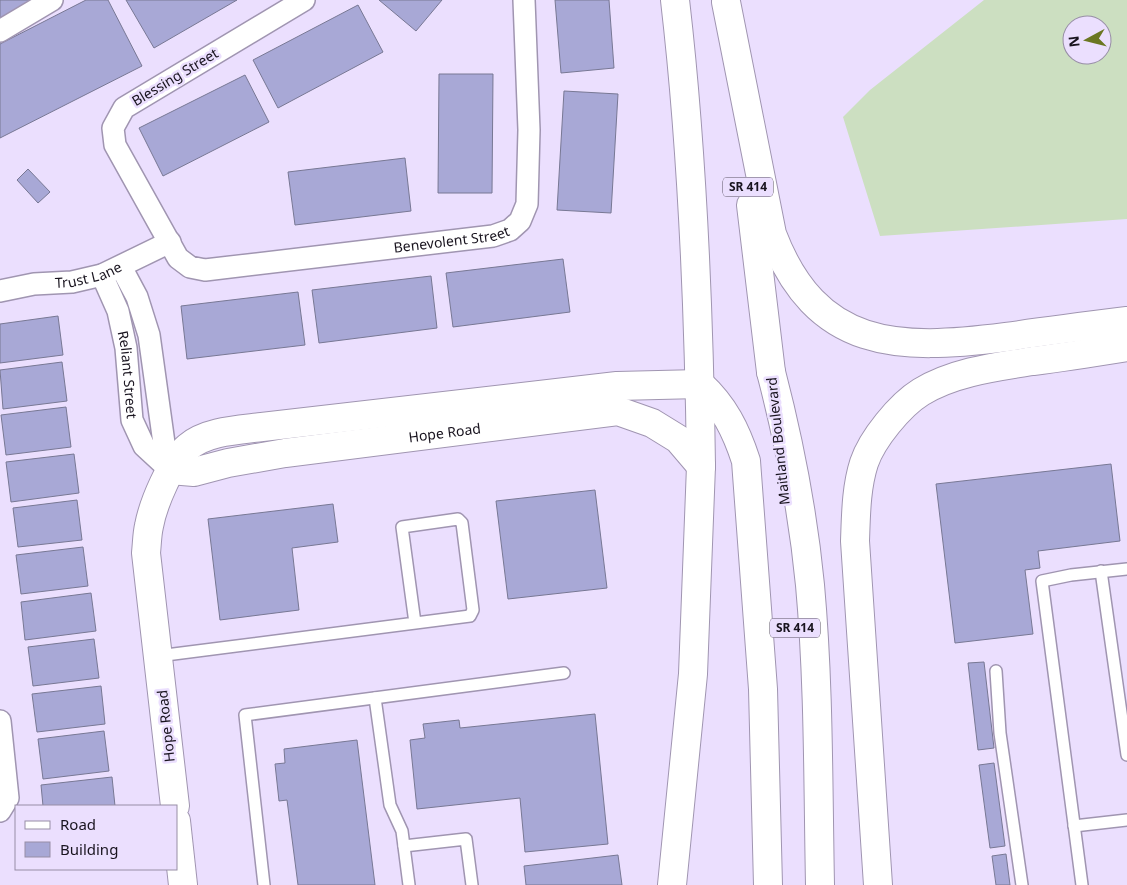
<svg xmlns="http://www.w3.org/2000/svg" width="1127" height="885" font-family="'Noto Sans',sans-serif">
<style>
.garden{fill:#ccdfc1;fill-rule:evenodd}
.building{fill:#a8a8d6;stroke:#787894}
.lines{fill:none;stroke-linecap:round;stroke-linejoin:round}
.lane-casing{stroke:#a095b1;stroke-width:14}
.street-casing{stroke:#a095b1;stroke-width:24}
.secondary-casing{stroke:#a095b1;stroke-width:30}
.primary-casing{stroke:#a095b1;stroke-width:30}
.highway-casing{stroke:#a095b1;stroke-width:30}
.lane{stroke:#fff;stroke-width:11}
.street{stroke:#fff;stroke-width:21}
.secondary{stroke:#fff;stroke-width:28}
.primary{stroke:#fff;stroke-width:28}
.highway{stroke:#fff;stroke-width:28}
.labels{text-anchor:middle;stroke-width:5;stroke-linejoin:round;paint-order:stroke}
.shield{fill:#ebdffe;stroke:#585162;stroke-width:1}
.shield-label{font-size:12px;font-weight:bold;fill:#19141f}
.street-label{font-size:14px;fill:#19141f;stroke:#ebdffe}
</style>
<rect width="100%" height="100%" fill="#ebdffe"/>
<!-- garden -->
<path class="garden" d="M984,0H1127V219L880,236L843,117L870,90ZM1072,25H1102V55H1072Z"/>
<!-- building -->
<g class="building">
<path d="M0,0H33L0,18Z"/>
<path d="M86,0H108L142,66L0,138V44Z"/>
<path d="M126,0H237L154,48Z"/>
<path d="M379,0H442L416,31Z"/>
<path d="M555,0H609L614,68L561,73Z"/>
<path d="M358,5L383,52L278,108L253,60Z"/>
<path d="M439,74H493L492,193H438Z"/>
<path d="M245,75L269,122L163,176L139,128Z"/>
<path d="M564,91L618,94L611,213L557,210Z"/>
<path d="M405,158L411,211L295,225L288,172Z"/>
<path d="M28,169L50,192L38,203L17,180Z"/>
<path d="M563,259L570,312L453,327L446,273Z"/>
<path d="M431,276L437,328L319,343L312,290Z"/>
<path d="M298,292L305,345L187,359L181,306Z"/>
<path d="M58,316L63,355L0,363V324Z"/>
<path d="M62,362L67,401L3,409L0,370Z"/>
<path d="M66,407L71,447L6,455L1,415Z"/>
<path d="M74,454L79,493L11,502L6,462Z"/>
<path d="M1111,464L1120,541L1038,551L1040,568L1025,570L1033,634L955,643L936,484Z"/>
<path d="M595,490L607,588L508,599L496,501Z"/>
<path d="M77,500L82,540L18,547L13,508Z"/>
<path d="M333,504L338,542L292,548L299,610L220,620L208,519Z"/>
<path d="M83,547L88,586L21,594L16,555Z"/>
<path d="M91,593L96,631L25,640L21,602Z"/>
<path d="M94,639L99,678L33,686L28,647Z"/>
<path d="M984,662L994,748L978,750L968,663Z"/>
<path d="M101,686L105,724L37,732L32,694Z"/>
<path d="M595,714L608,844L525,852L520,798L417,809L410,740L425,738L423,724L459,720L460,728Z"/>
<path d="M104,731L109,771L43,779L38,739Z"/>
<path d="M357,740L375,885H298L287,800L279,801L275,764L285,763L284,749Z"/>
<path d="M994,763L1005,846L990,848L979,765Z"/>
<path d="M112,777L115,806H43L41,785Z"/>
<path d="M1006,854L1010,885H996L992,856Z"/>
<path d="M618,855L622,885H526L524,866Z"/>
</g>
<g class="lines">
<!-- lane casing -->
<g class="lane-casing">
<g id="lane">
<path d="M1101,571L1127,755"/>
<path d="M158,656L470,616L473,610L462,523L458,519L402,527L415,623"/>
<path d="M996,671L1000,733L1022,885"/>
<path d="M375,698L390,805L402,831L409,885"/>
<path d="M1074,826L1127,820"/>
<path d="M404,846L466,839L472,885"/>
<path d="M264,885L245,715L564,673"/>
<path d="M1082,885L1042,581L1071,575L1127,569"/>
</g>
</g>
<!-- street casing -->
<g class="street-casing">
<g id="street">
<path id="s1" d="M304,0L124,108L113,128L115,145L178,258L190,267L205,270L493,236L510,230L520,221L527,204L529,130L524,0"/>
<path d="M0,31L52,0"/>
<path d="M121,267L137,297L149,335L167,465"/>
<path id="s2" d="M102,275L118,311L126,348L132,420L144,446L170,470"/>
<path id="s3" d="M0,291L34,284L72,282L102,275L170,242"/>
<path d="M0,721L8,798L0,811"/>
</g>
</g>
<!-- secondary casing -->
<g class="secondary-casing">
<g id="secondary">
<path id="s4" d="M170,470L194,472L228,463L285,453L618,411L652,423L678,439L701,466"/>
<path d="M175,806L146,553C147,544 147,534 149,526C153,504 171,461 188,447C207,431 238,430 262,427L617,386L700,384"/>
<path d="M176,821L183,885"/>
</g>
</g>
<!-- primary casing -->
<g class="primary-casing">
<g id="primary">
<path d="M675,0C693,154 699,311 701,466"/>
<path d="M726,2L772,234C816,350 898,351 1006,337C1047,331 1087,326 1127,321"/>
<path d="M751,205L771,372"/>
</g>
</g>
<!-- highway casing -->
<g class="highway-casing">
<g id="highway">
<path d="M771,372C789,441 803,513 810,585C819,684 818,785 820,885"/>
<path d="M700,384C724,406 736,430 746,461L763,689L768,885"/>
<path d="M672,885L693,674L701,466"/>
<path d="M878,885L855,541C856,515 856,488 864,463C872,439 900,405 921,392C954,372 995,367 1033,361C1064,357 1096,352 1127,347"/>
</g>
</g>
<!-- lane -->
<use href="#lane" class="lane"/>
<!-- street -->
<use href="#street" class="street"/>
<!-- secondary -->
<use href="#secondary" class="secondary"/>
<!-- primary -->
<use href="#primary" class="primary"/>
<!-- highway -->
<use href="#highway" class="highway"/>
</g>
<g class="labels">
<!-- shield labels -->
<g class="shield">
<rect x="723" y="177.5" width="50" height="19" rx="4"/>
<rect x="770" y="618.5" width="50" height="19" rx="4"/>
</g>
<g class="shield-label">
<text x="748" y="191">SR 414</text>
<text x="795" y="632">SR 414</text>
</g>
<!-- street labels -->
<g class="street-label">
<text transform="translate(175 77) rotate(-31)" y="5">Blessing Street</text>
<text dy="5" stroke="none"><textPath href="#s1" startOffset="658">Benevolent Street</textPath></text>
<text dy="5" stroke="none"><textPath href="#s3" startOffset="90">Trust Lane</textPath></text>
<text dy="5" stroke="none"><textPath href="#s2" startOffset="104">Reliant Street</textPath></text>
<text dy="5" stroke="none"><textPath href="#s4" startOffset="278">Hope Road</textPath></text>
<text transform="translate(778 441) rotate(-96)" y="5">Maitland Boulevard</text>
<text transform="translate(166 726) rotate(-96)" y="5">Hope Road</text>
</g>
</g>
<!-- legend -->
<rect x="15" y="805" width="162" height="65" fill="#ebdffe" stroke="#978ea5"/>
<rect x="25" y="821" width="25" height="8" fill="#ffffff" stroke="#978ea5"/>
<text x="60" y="830" font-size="15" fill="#19141f">Road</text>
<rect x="25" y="842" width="25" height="15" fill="#a8a8d6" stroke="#978ea5"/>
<text x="60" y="855" font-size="15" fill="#19141f">Building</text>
<!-- north arrow -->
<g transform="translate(1087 40) rotate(263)"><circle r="24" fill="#ebdffe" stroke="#978ea5"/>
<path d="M0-4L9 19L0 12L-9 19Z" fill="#6b7722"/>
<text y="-8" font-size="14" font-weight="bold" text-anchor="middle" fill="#19141f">N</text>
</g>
</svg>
